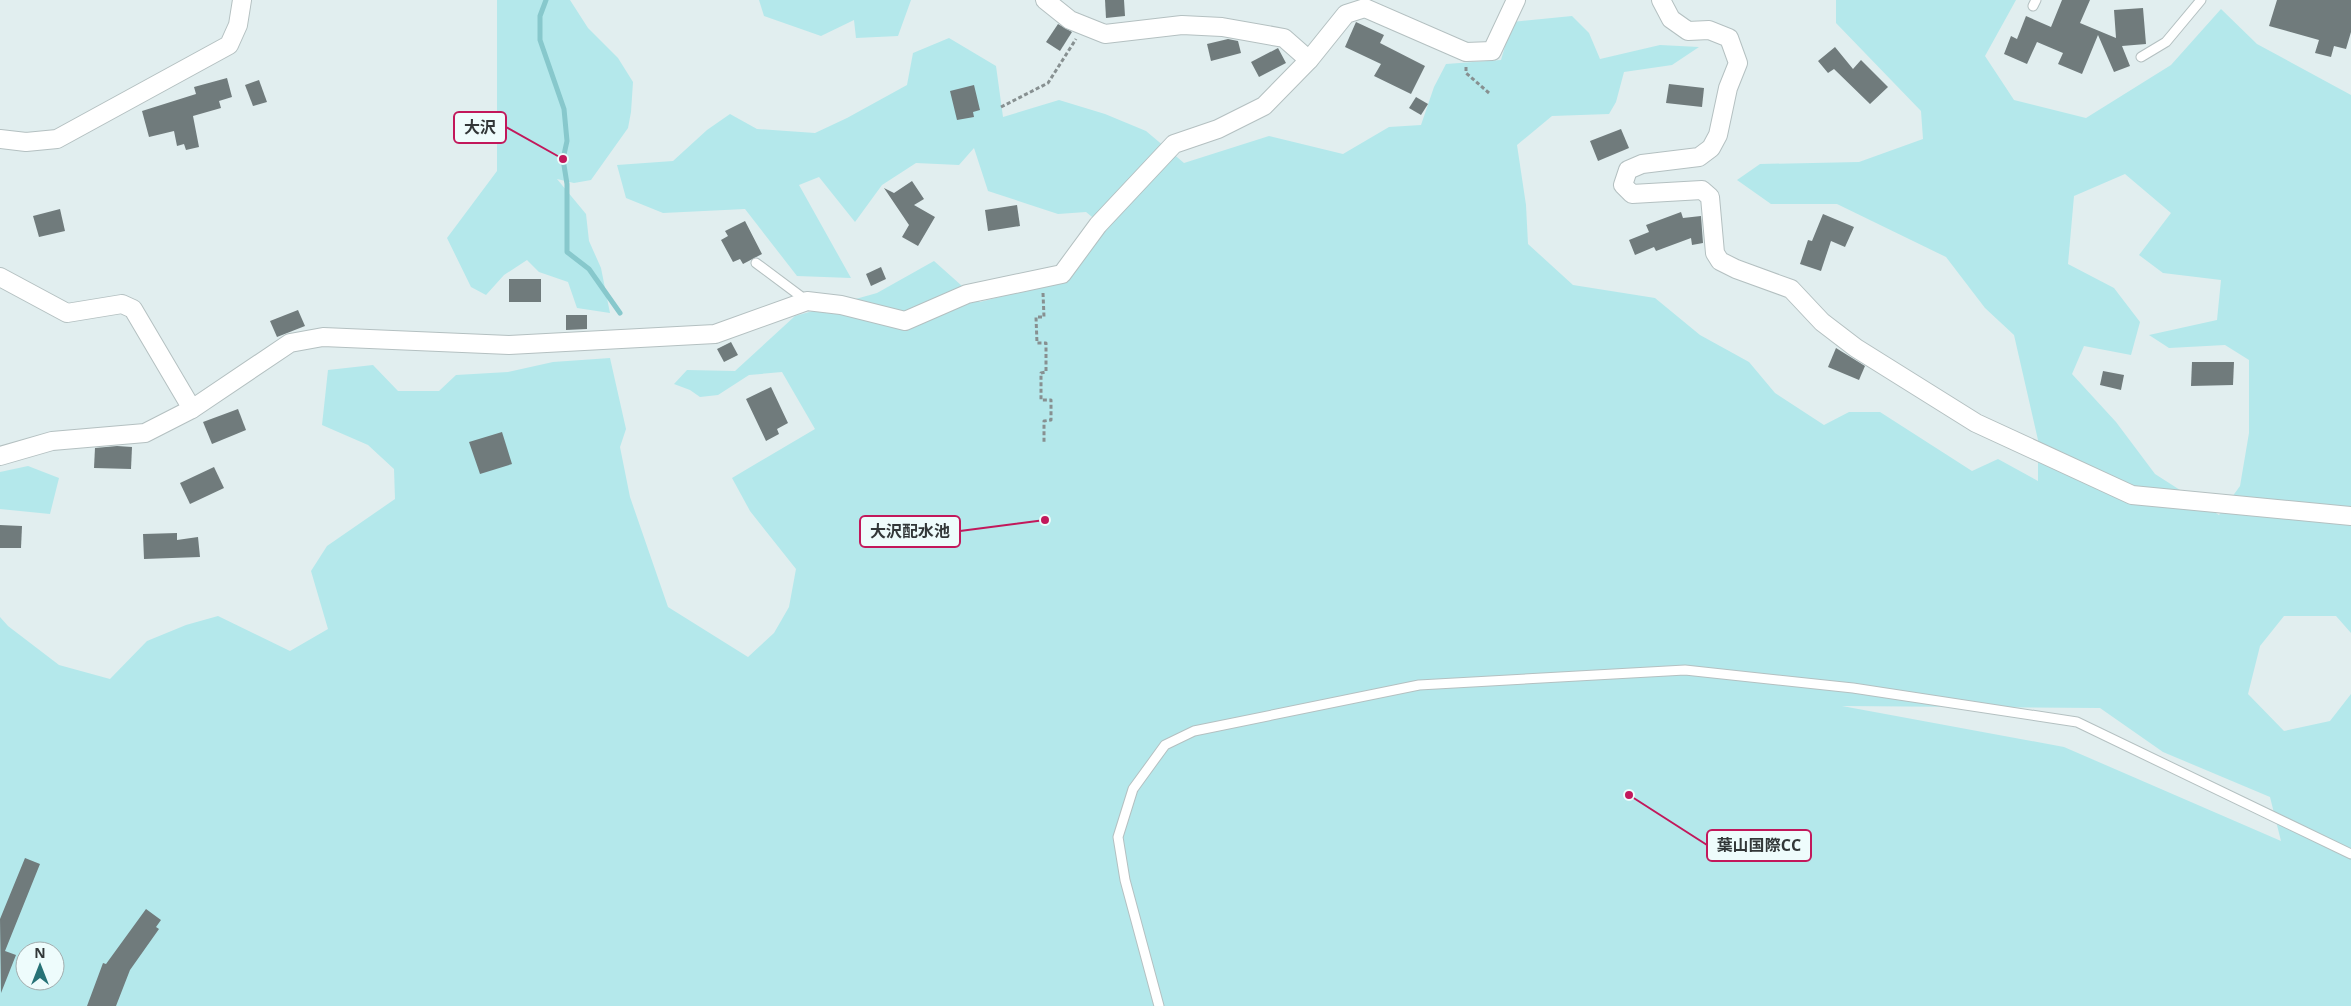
<svg xmlns="http://www.w3.org/2000/svg" width="2351" height="1006" font-family="'Open Sans','Noto Sans JP',sans-serif">
<style>
.green{fill:#b4e8eb;fill-rule:evenodd}
.lines{fill:none;stroke-linecap:round;stroke-linejoin:round}
.stream{stroke:#87c8cc;stroke-width:5}
.building{fill:#707b7c}
.lane-casing{stroke:#b4c0c1;stroke-width:11}
.street-casing{stroke:#b4c0c1;stroke-width:20}
.path{stroke:#879091;stroke-width:3;stroke-dasharray:4 2.5;stroke-linecap:butt}
.lane{stroke:#fff;stroke-width:9}
.street{stroke:#fff;stroke-width:18}
.leader{fill:none;stroke:#c2185b;stroke-width:2}
.callout-dot{fill:#c2185b;stroke:#eefcfc;stroke-width:2}
.callout{fill:#eefcfc;stroke:#c2185b;stroke-width:2}
.callout-label{font-size:16px;text-anchor:middle;font-weight:bold;fill:#323738}
</style>
<rect width="100%" height="100%" fill="#e1eeef"/>
<!-- green -->
<g class="green">
<path d="M497,0H570L588,28L618,58L633,82L631,112L628,128L591,180L574,183L557,179L586,214L589,241L601,268L610,313L577,308L568,282L539,272L527,260L504,275L486,295L471,287L447,238L497,171Z"/>
<path d="M759,0H911L898,36L856,38L854,20L821,36L764,16Z"/>
<path d="M1836,0H2016L1985,56L2014,100L2086,118L2171,65L2221,9L2257,44L2351,95V633L2336,616H2284L2260,646L2248,694L2284,731L2330,721L2351,694V1006H0V617L8,626L59,665L110,679L147,641L186,625L218,616L290,651L328,629L311,571L327,546L395,499L394,469L368,445L322,425L328,370L373,365L398,391H439L456,375L508,372L553,362L610,358L626,429L620,447L630,497L668,607L748,657L774,633L789,607L796,569L750,511L732,478L815,429L782,372L749,375L718,395L700,397L690,390L674,384L687,370L735,371L795,316L877,293L934,261L980,302L1062,281L1107,229L1086,212L1058,214L988,191L974,148L959,165L916,163L882,185L855,222L819,177L799,185L851,278L797,276L745,209L663,213L626,198L617,165L673,161L707,130L730,114L757,129L815,133L847,118L907,85L913,53L949,38L996,66L1003,117L1059,100L1105,114L1146,131L1184,163L1269,136L1343,154L1389,127L1421,125L1434,87L1446,64L1501,60L1512,22L1572,16L1589,33L1600,59L1660,45L1699,47L1672,65L1624,72L1616,102L1609,114L1552,116L1517,145L1526,205L1528,244L1573,285L1655,298L1700,335L1749,362L1775,393L1824,425L1849,412H1880L1972,471L1998,459L2038,481V440L2014,335L1985,308L1946,257L1837,204H1771L1737,180L1760,164L1859,162L1923,139L1921,111L1836,23ZM2125,174L2171,213L2139,255L2163,273L2221,280L2217,320L2149,335L2169,348L2225,345L2249,360V433L2240,486L2219,515L2155,474L2116,422L2072,374L2084,346L2131,355L2140,322L2114,288L2068,264L2074,196ZM1842,706L2100,708L2163,752L2270,797L2281,841L2064,747ZM25,951H55V981H25Z"/>
<path d="M28,466L59,478L50,514L0,509V472Z"/>
</g>
<g class="lines">
<!-- stream -->
<path class="stream" d="M546,0L540,16V40L564,109L567,141L563,159L567,184V252L589,269L620,313"/>
</g>
<!-- building -->
<g class="building">
<path d="M1105,0H1124L1125,16L1106,18Z"/>
<path d="M2062,0H2090L2080,23L2116,38L2114,10L2143,8L2146,44L2122,46L2130,66L2114,72L2098,35L2082,74L2058,64L2063,53L2037,42L2027,64L2004,54L2011,36L2017,39L2026,16L2051,27Z"/>
<path d="M2277,0H2351V32L2346,49L2334,46L2331,57L2315,53L2319,40L2269,26Z"/>
<path d="M1356,22L1384,35L1380,43L1425,66L1411,94L1374,76L1381,64L1345,47Z"/>
<path d="M1058,24L1072,32L1060,51L1046,42Z"/>
<path d="M1228,39L1238,41L1241,53L1211,61L1207,44Z"/>
<path d="M1835,47L1853,69L1861,60L1888,87L1870,104L1834,69L1828,73L1818,61Z"/>
<path d="M1278,48L1286,63L1259,77L1251,62Z"/>
<path d="M227,78L232,97L219,101L221,108L193,116L199,147L186,150L184,144L177,146L174,131L149,137L142,111L196,94L194,87Z"/>
<path d="M259,80L267,102L253,106L245,85Z"/>
<path d="M1669,84L1704,88L1702,107L1666,103Z"/>
<path d="M974,85L980,110L973,112L974,117L957,120L950,91Z"/>
<path d="M1416,97L1428,104L1421,115L1409,108Z"/>
<path d="M1621,129L1629,148L1598,161L1590,141Z"/>
<path d="M912,181L924,199L914,205L935,217L918,246L902,237L909,225L884,188L894,193Z"/>
<path d="M1017,205L1020,226L988,231L985,210Z"/>
<path d="M60,209L65,231L39,237L33,216Z"/>
<path d="M1681,212L1683,218L1701,216L1703,243L1692,245L1691,238L1656,251L1654,247L1635,255L1629,240L1649,232L1646,225Z"/>
<path d="M1823,214L1854,227L1845,247L1831,241L1821,271L1800,264L1808,240L1812,241Z"/>
<path d="M745,221L762,254L743,264L740,259L733,262L721,240L728,236L725,231Z"/>
<path d="M881,267L886,279L871,286L866,274Z"/>
<rect x="509" y="279" width="32" height="23"/>
<path d="M298,310L305,326L277,337L270,321Z"/>
<path d="M566,315H587V329L566,330Z"/>
<path d="M731,342L738,355L724,362L717,349Z"/>
<path d="M1836,348L1865,366L1859,380L1828,367Z"/>
<path d="M2192,362H2234L2233,385L2191,386Z"/>
<path d="M2103,371L2124,375L2121,390L2100,385Z"/>
<path d="M771,387L788,423L777,429L779,434L766,441L746,399Z"/>
<path d="M238,409L246,430L212,444L203,422Z"/>
<path d="M502,432L512,464L480,474L469,442Z"/>
<path d="M117,446L132,447L131,469L94,468L95,448Z"/>
<path d="M214,467L224,488L190,504L180,483Z"/>
<path d="M0,525L22,526L21,548H0Z"/>
<path d="M177,533V540L198,537L200,557L144,559L143,534Z"/>
<path d="M25,858L40,864L5,951L16,955L1,993L0,919Z"/>
<path d="M146,909L161,920L156,927L159,929L130,970L116,1006H87L103,963L106,964Z"/>
</g>
<g class="lines">
<!-- lane casing -->
<g class="lane-casing">
<g id="lane">
<path d="M2033,6L2036,0"/>
<path d="M2141,57L2166,42L2201,0"/>
<path d="M756,263L807,301"/>
<path d="M1159,1006L1125,880L1118,837L1133,789L1165,745L1194,731L1419,685L1685,670L1853,688L2077,722L2351,854"/>
</g>
</g>
<!-- street casing -->
<g class="street-casing">
<g id="street">
<path d="M1045,0L1070,20L1105,34L1182,25L1222,27L1284,38L1309,60L1346,14L1365,8L1466,52L1492,51L1516,0"/>
<path d="M1661,0L1671,19L1688,31L1709,30L1729,38L1738,63L1728,88L1718,135L1711,148L1699,157L1642,164L1628,170L1623,185L1632,194L1702,190L1710,197L1715,253L1720,261L1736,269L1791,289L1822,322L1856,348L1976,423L2132,495L2351,516"/>
<path d="M0,139L26,142L57,139L229,45L238,25L242,0"/>
<path d="M0,277L67,313L122,304L133,309L192,409"/>
<path d="M0,456L52,441L145,433L192,409L290,343L323,337L509,345L715,334L807,301L841,305L905,321L967,294L1062,274L1098,225L1174,144L1218,129L1264,106L1309,60"/>
</g>
</g>
<!-- path -->
<g class="path">
<path d="M1466,67V73L1489,93"/>
<path d="M1001,107L1048,83L1076,39"/>
<path d="M1043,293L1044,317H1036L1037,343H1046V372L1041,373V400H1051V420L1044,421V443"/>
</g>
<!-- lane -->
<use href="#lane" class="lane"/>
<!-- street -->
<use href="#street" class="street"/>
</g>
<!-- callouts -->
<path class="leader" d="M563 159L506 127M1045 520L960 531M1629 795L1707 845"/>
<g class="callout-dot">
<circle cx="563" cy="159" r="5"/>
<circle cx="1045" cy="520" r="5"/>
<circle cx="1629" cy="795" r="5"/>
</g>
<g class="callout">
<rect x="454" y="112" width="52" height="31" rx="5"/>
<rect x="860" y="516" width="100" height="31" rx="5"/>
<rect x="1707" y="830" width="104" height="31" rx="5"/>
</g>
<g class="callout-label">
<text x="480" y="133">大沢</text>
<text x="910" y="537">大沢配水池</text>
<text x="1759" y="851">葉山国際CC</text>
</g>
<!-- north arrow -->
<g transform="translate(40 966)"><circle r="24" fill="#eefcfc" stroke="#a3adae"/>
<path d="M0-4L9 19L0 12L-9 19Z" fill="#277276"/>
<text y="-8" font-size="14" font-weight="bold" text-anchor="middle" fill="#323738">N</text>
</g>
</svg>
